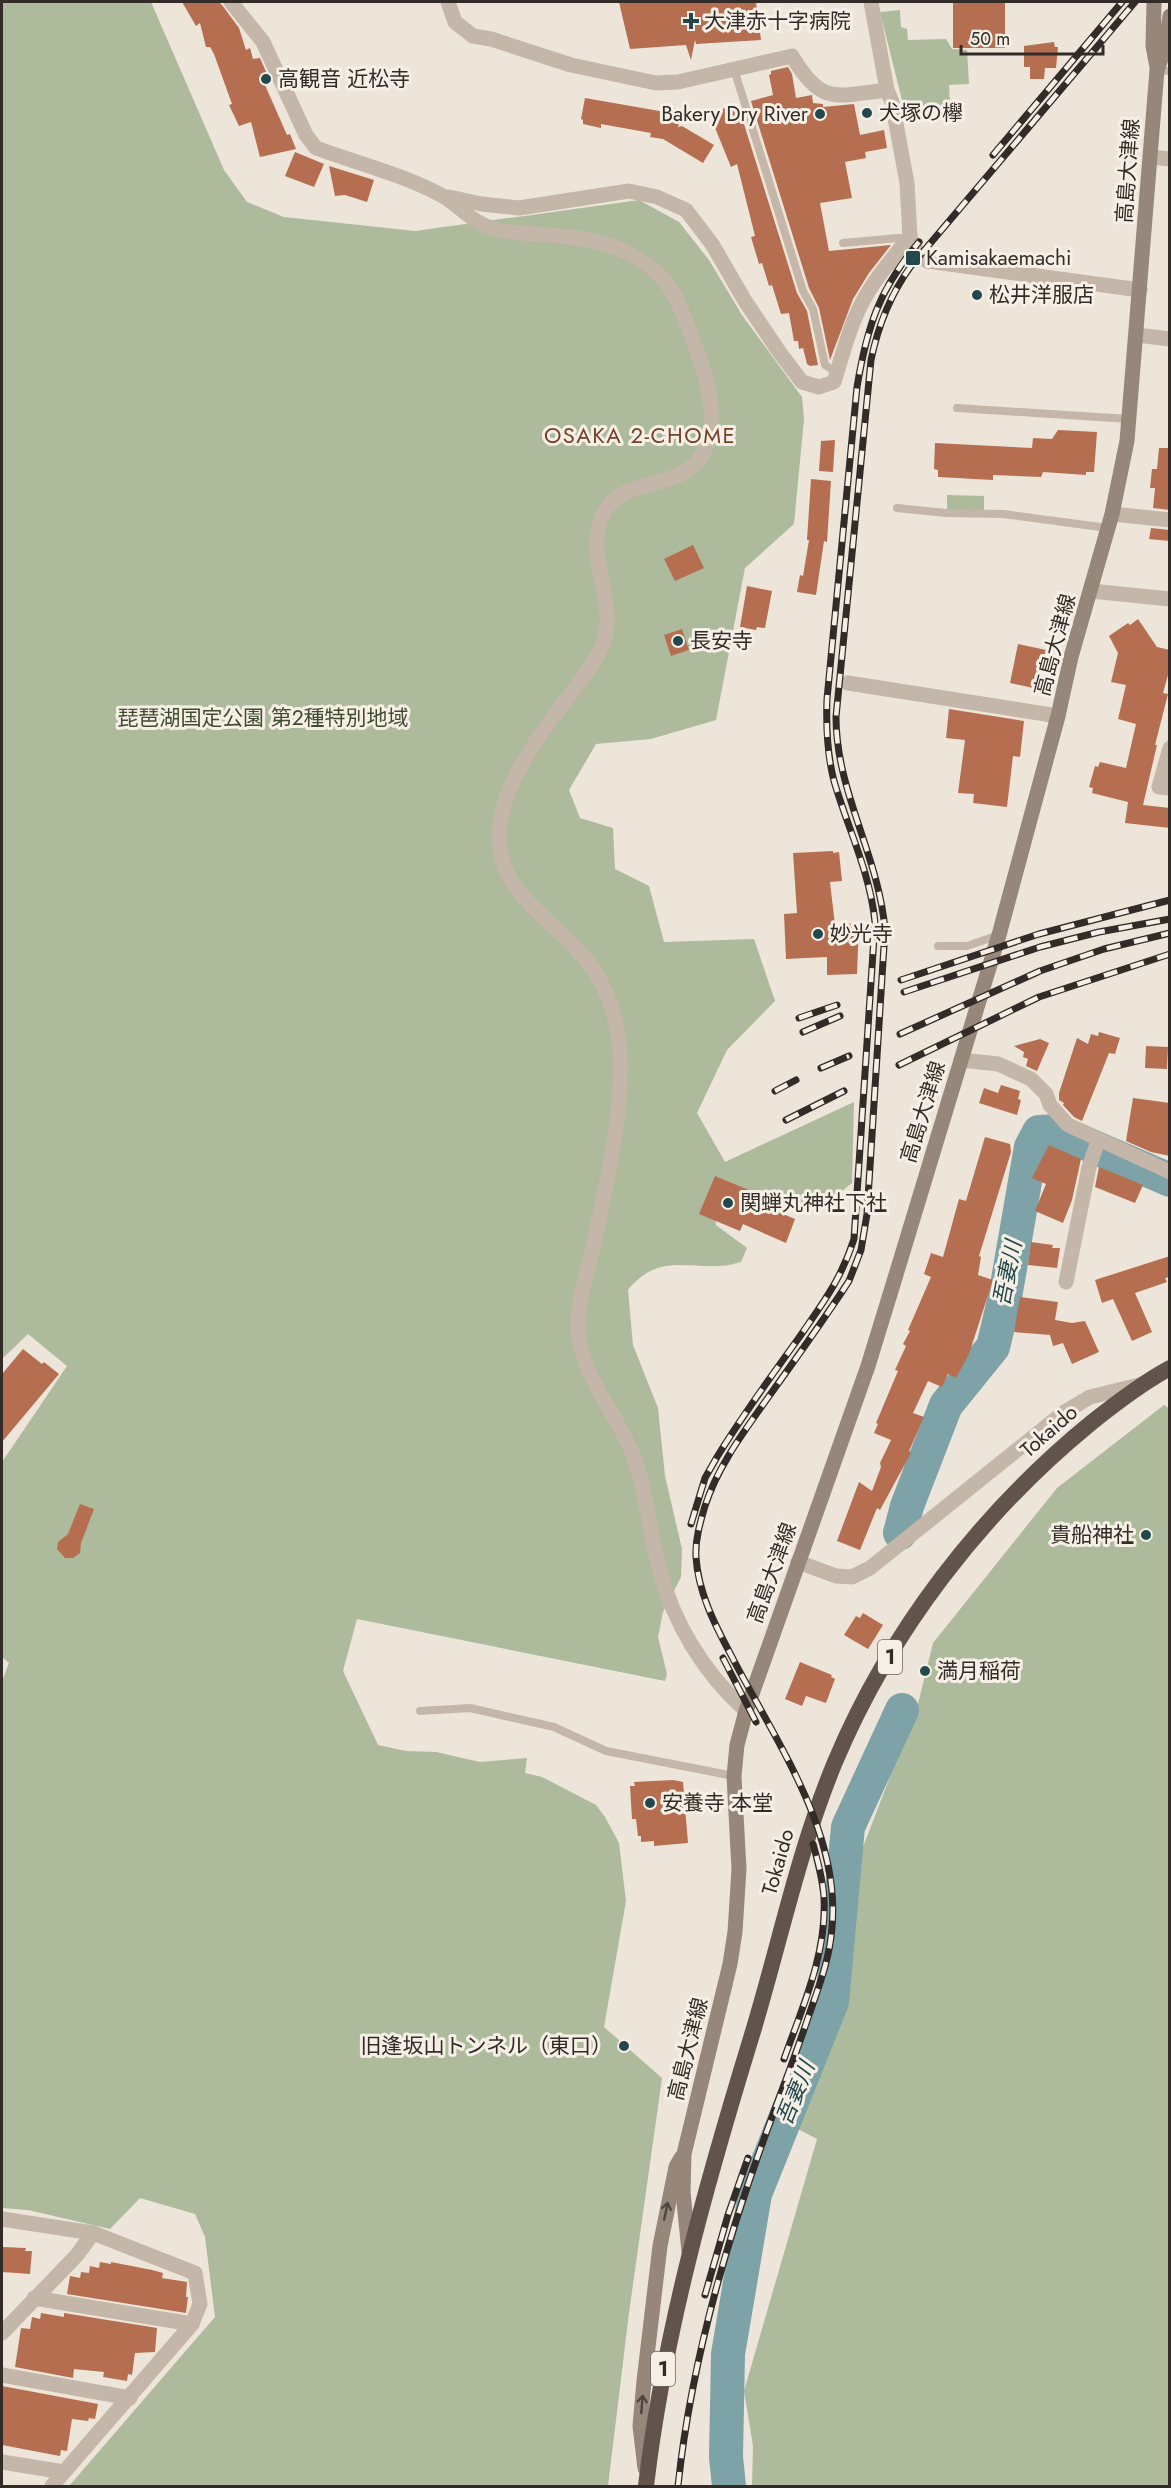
<svg xmlns="http://www.w3.org/2000/svg" width="1171" height="2488" font-family="Jost,'Noto Sans JP',sans-serif">
<style>
.green{fill:#aeba9c}
.lines{fill:none;stroke-linecap:round;stroke-linejoin:round}
.river{stroke:#7da2a7;stroke-width:34}
.building{fill:#b56f50}
.service{stroke:#c4b6a8;stroke-width:8}
.minor{stroke:#c4b6a8;stroke-width:15}
.tertiary{stroke:#c4b6a8;stroke-width:15}
.secondary{stroke:#97867a;stroke-width:15}
.trunk{stroke:#62544c;stroke-width:16}
.rail-casing{stroke:#322b27;stroke-width:7}
.rail{stroke:#f6efe6;stroke-width:4.5;stroke-dasharray:14;stroke-linecap:butt}
.oneway{stroke:#504640}
.poi-dot{fill:#22484d;stroke:#f6efe6;stroke-width:2}
.labels{text-anchor:middle;stroke-width:6;stroke-linejoin:round;paint-order:stroke}
.shield{fill:#f6efe6;stroke:#6d6660;stroke-width:1.5}
.shield-label{font-size:20px;font-weight:bold;fill:#322b27}
.poi-label{font-size:21px;fill:#322b27;stroke:#f6efe6;text-anchor:start}
.street-label{font-size:21px;fill:#322b27;stroke:#f6efe6}
.park-label{font-size:21px;fill:#3f4c2e;stroke:#f6efe6}
.neighbourhood-label{font-size:22px;letter-spacing:1.5px;fill:#76412b;stroke:#f6efe6}
.water-label{font-size:22px;font-style:italic;fill:#22484d;stroke:#f6efe6}
</style>
<rect width="100%" height="100%" fill="#ede5da"/>
<!-- green -->
<g class="green">
<path d="M2,2H151L224,170L247,202L284,217L415,231L639,200L679,222L709,260L742,315L802,397L804,419L794,524L745,568L716,720L651,739L596,744L569,790L580,818L613,828L615,869L649,886L664,942L754,939L775,1001L727,1050L697,1113L725,1162L854,1102L852,1183L832,1199L818,1204H803L773,1194L720,1202L715,1218L716,1225L747,1248L741,1262C699,1276 662,1247 628,1290L633,1345L658,1408L665,1476L682,1549L681,1577L663,1612L658,1637L667,1674L665,1681L357,1619L343,1671L378,1745L406,1751L436,1752L480,1762L527,1758L525,1773L542,1777L596,1805L605,1817L619,1843L626,1901L604,2027L662,2078L629,2313L608,2486H69L215,2317L205,2237L195,2214L140,2198L110,2229L28,2210L2,2208V1681L9,1663L2,1657V1462L67,1366L28,1334L2,1359Z"/>
<path d="M900,10L901,27L907,29L908,40L946,39L952,49L967,50L969,84L949,85L950,107L904,108L880,12Z"/>
<path d="M947,495L984,496V512L947,510Z"/>
<path d="M1164,1405L1170,1409L1169,2486H752L753,2446L744,2391L817,2139L798,2129L844,2011L858,1860L918,1704L933,1643L1057,1488Z"/>
</g>
<g class="lines">
<!-- river -->
<g class="river">
<path d="M900,1533L907,1506L946,1405L993,1347L1005,1297L1031,1147L1039,1132L1057,1131L1170,1180"/>
<path d="M729,2486L726,2457L728,2354L755,2194L832,2002L848,1827L902,1710"/>
</g>
</g>
<!-- building -->
<g class="building">
<path d="M182,2H219L222,5L239,28L246,50L250,48L253,59L260,58L267,74L261,76L287,135L290,134L296,149L260,157L251,122L239,126L229,105L232,104L214,54L210,47H206L200,23L196,26Z"/>
<path d="M619,2H756L761,40L696,44L695,40L691,60L686,45L630,49Z"/>
<rect x="953" y="2" width="52" height="46"/>
<path d="M1054,42L1055,47H1058L1056,68H1045L1044,79H1030V67H1024V46Z"/>
<path d="M788,67L792,74L796,98L812,95L813,103L823,104V107L854,104L860,135L884,130L887,148L865,152L866,158L845,162L852,198L820,203L829,251L891,245L869,273L853,299L830,360L819,308L809,288L751,101L773,95L769,75L771,74V71Z"/>
<path d="M585,98L665,112L666,107L682,110L678,127L682,126L714,145L703,163L663,139L650,137L651,133L601,124V128L583,124V120L581,119Z"/>
<path d="M738,105L797,293L807,311L818,365L810,366L807,364L803,348L799,349L798,341H794L789,313L781,314L772,285L769,286L762,263L759,264L751,237L755,236L737,164L731,167L709,113L720,115L718,110Z"/>
<path d="M295,152L324,164L314,187L285,176Z"/>
<path d="M329,166L374,180L367,202L345,195L335,196Z"/>
<path d="M1058,430L1097,432L1094,472H1086V475L1043,472L1041,477L993,475V480L938,477V470L934,469L935,443L1032,448L1033,438L1052,439Z"/>
<path d="M835,440L833,472L819,471L821,441Z"/>
<path d="M1159,448H1170V510L1153,508L1155,488H1150L1152,469H1157Z"/>
<path d="M811,479L831,481L827,542L824,541L816,595L797,592L800,575L803,576L809,540H807Z"/>
<path d="M1151,528L1170,530V541L1149,539Z"/>
<path d="M693,545L704,568L675,581L664,559Z"/>
<path d="M747,586L772,591L765,628L757,627L756,630L740,627Z"/>
<path d="M1138,619L1157,647L1170,650V668L1163,693L1168,694L1155,745H1157L1143,805L1170,808V828L1125,823L1128,802L1092,793L1093,788L1089,787L1095,766L1098,767L1100,762L1126,768L1136,724L1118,719L1126,685L1111,682L1118,653L1109,636L1128,623L1130,625Z"/>
<path d="M682,629L689,650L671,656L664,635Z"/>
<path d="M1018,644L1046,650L1038,689L1010,683Z"/>
<path d="M949,709L1024,721L1020,757L1013,756L1007,807L973,803L974,794L958,793L965,740L946,738Z"/>
<path d="M833,851V853L839,852L842,881L830,882L835,925L859,923L857,974L827,975V957L786,959L784,914L797,913L793,853Z"/>
<path d="M1099,1032L1120,1038L1115,1054L1109,1053L1082,1121L1074,1117L1063,1105L1064,1103L1059,1100V1093L1077,1038L1088,1044L1091,1034L1098,1036Z"/>
<path d="M1040,1039L1049,1043L1037,1071L1026,1066L1028,1059L1023,1057L1024,1052L1014,1046Z"/>
<path d="M1146,1046L1168,1047L1167,1069L1145,1068Z"/>
<path d="M1001,1085L1020,1091L1018,1099L1021,1100L1017,1115L979,1103L984,1088L998,1093Z"/>
<path d="M1133,1098L1170,1103V1156L1151,1152L1126,1141Z"/>
<path d="M985,1137L1010,1144L1011,1152L979,1256L981,1257L978,1275L993,1280L969,1354L956,1378L948,1374L942,1387L928,1381L913,1413L924,1417L909,1451L911,1453L880,1510L877,1508L860,1550L837,1541L859,1482L872,1491L881,1467L880,1463L891,1440L874,1433L878,1424L876,1423L898,1371L895,1370L906,1346L903,1344L910,1331L908,1330L931,1277L924,1274L931,1253L943,1257L959,1199L966,1201Z"/>
<path d="M1049,1145L1081,1159L1072,1200L1063,1223L1035,1211L1046,1184L1032,1178Z"/>
<path d="M1099,1167L1143,1185L1135,1203L1095,1187Z"/>
<path d="M715,1176L756,1193L752,1201L795,1219L786,1243L743,1224L740,1231L699,1214Z"/>
<path d="M1031,1242L1053,1245L1052,1248H1060L1057,1268L1028,1265Z"/>
<path d="M1170,1256V1277L1165,1278L1167,1282L1135,1293L1152,1332L1132,1341L1113,1299L1102,1303L1095,1280Z"/>
<path d="M1020,1297L1058,1302L1055,1320L1072,1323L1085,1321L1099,1352L1072,1364L1063,1343L1053,1346L1050,1335L1014,1332Z"/>
<path d="M23,1349L42,1364L44,1362L59,1374L2,1442V1374Z"/>
<path d="M80,1504L94,1509L81,1543L80,1553L73,1558H65L57,1549L58,1542L68,1534Z"/>
<path d="M863,1613L883,1625L868,1649L844,1635L856,1616L860,1618Z"/>
<path d="M800,1662L832,1675L831,1677L835,1679L826,1703L806,1696L802,1706L785,1699Z"/>
<path d="M673,1780L683,1782L688,1843L654,1846V1841L641,1842V1836H638L636,1819H632L630,1786H635L634,1782Z"/>
<path d="M2,2247L26,2248L25,2251H32L30,2274L2,2272Z"/>
<path d="M100,2262L111,2264V2262L152,2270L163,2273L162,2278L187,2282L186,2297H188L186,2313L67,2294L70,2276L80,2278L81,2272L89,2273L90,2266L99,2268Z"/>
<path d="M41,2313L64,2317V2313L157,2328L155,2352L135,2353L132,2375L128,2374L127,2381L103,2377L104,2372L74,2369L73,2378L15,2367L21,2328L30,2329L32,2317L40,2319Z"/>
<path d="M2,2386L98,2404L95,2419L89,2418L88,2421L72,2419L67,2451L61,2450L60,2456L2,2445Z"/>
</g>
<g class="lines">
<!-- service -->
<g class="service">
<path d="M734,69L803,291L813,309L825,365L837,373"/>
<path d="M1157,70L1170,71"/>
<path d="M843,243L909,237"/>
<path d="M957,408L1129,419"/>
<path d="M897,508L946,513L1003,514L1108,528"/>
<path d="M938,946H967L999,935"/>
<path d="M420,1711L470,1708L554,1727L606,1751L734,1776"/>
</g>
<!-- minor -->
<g class="minor">
<path d="M231,2L263,42L306,135L316,148C357,163 401,174 439,194C454,201 465,215 480,223C500,234 526,233 549,235C594,238 645,249 672,291C682,307 688,328 695,346C707,376 717,413 707,444C689,499 615,469 600,522C588,561 616,604 604,641C598,659 583,676 572,692C546,726 511,771 502,813C484,887 549,913 587,961C602,979 611,1001 616,1024C631,1084 605,1190 592,1252C586,1278 576,1305 578,1331C581,1374 615,1412 631,1450C647,1489 648,1527 659,1567C673,1623 704,1673 746,1711"/>
<path d="M448,2L455,22L473,36L491,39L571,65L656,83L678,82L792,56C822,106 835,96 887,90"/>
<path d="M871,2L887,90L892,102L907,183L910,237L914,248L927,261L1140,290"/>
<path d="M1150,157L1170,159"/>
<path d="M449,197L482,204L519,208L629,191L657,197L686,210L712,244L745,301L780,353L802,382L819,387L834,382C843,353 851,320 867,294C879,273 895,255 910,237"/>
<path d="M1137,335L1170,339"/>
<path d="M1112,514L1170,520"/>
<path d="M1091,591L1170,599"/>
<path d="M848,683L1058,716"/>
<path d="M1170,748L1159,787L1170,788"/>
<path d="M961,1060L998,1064L1031,1079L1046,1094L1050,1105L1068,1125L1170,1172"/>
<path d="M1066,1282L1089,1167L1098,1141"/>
<path d="M2,2219L93,2233L195,2273L200,2304L192,2324L52,2486"/>
<path d="M34,2298L192,2324"/>
<path d="M2,2333L77,2255L93,2233"/>
<path d="M2,2375L130,2398"/>
<path d="M2,2462L64,2472"/>
</g>
<!-- tertiary -->
<path class="tertiary" d="M798,1562L836,1576L852,1577L870,1568L1063,1413L1090,1397L1143,1384"/>
<!-- secondary -->
<g class="secondary">
<path d="M1154,2L1153,46L1157,67"/>
<path d="M689,2252L683,2192L684,2154L730,1964L735,1932L739,1869L734,1776L737,1745L746,1711L868,1366L895,1278L999,935L1058,716L1071,657L1112,514L1127,441L1157,70L1165,48L1170,16"/>
<path d="M645,2468L640,2426L644,2381L660,2246L676,2167L681,2158"/>
</g>
<!-- trunk -->
<path class="trunk" d="M646,2486C664,2333 706,2185 751,2038C779,1947 798,1851 835,1762C890,1631 981,1513 1091,1423C1116,1403 1142,1383 1170,1368"/>
<!-- rail casing -->
<g class="rail-casing">
<g id="rail">
<path d="M993,155L1122,2"/>
<path d="M901,980L1039,934L1170,900"/>
<path d="M904,992L1040,947L1099,932L1170,919"/>
<path d="M799,1018L837,1005"/>
<path d="M803,1032L840,1016"/>
<path d="M900,1034L1040,971L1104,949L1170,933"/>
<path d="M899,1065L1039,997L1170,954"/>
<path d="M821,1068L849,1056"/>
<path d="M775,1091L796,1080"/>
<path d="M786,1120L844,1091"/>
<path d="M691,1524L705,1478L717,1457C742,1416 770,1378 798,1339C822,1304 841,1280 854,1239L875,922C870,872 848,829 834,781C827,754 826,727 827,699L857,387C867,327 879,289 919,242"/>
<path d="M723,1658L756,1722"/>
<path d="M784,2059C802,2008 827,1954 824,1898C823,1880 818,1862 813,1844"/>
<path d="M705,2295L728,2215L748,2158"/>
<path d="M678,2486C690,2372 721,2259 760,2150C776,2105 794,2060 809,2015C819,1986 830,1958 832,1927C841,1831 773,1737 731,1655C715,1625 698,1592 696,1557C695,1540 700,1523 705,1506C718,1466 743,1433 767,1399C795,1360 823,1321 849,1281L861,1250L867,1214L885,930C879,856 836,792 836,717L871,360C878,326 890,295 911,266L1135,2"/>
</g>
</g>
<!-- rail -->
<use href="#rail" class="rail"/>
</g>
<!-- one-way arrows -->
<defs><path id="oneway-shaft" d="M-6 0H5M1.5-3L5.5 0L1.5 3" fill="none" stroke-width="1.6" stroke-linecap="round" stroke-linejoin="round" transform="scale(1.5)"/></defs>
<g class="oneway">
<use href="#oneway-shaft" transform="translate(666 2211) rotate(-78)"/>
<use href="#oneway-shaft" transform="translate(642 2404) rotate(-85)"/>
</g>
<!-- markers -->
<g class="poi-dot">
<path d="M688 12h6v6h6v6h-6v6h-6v-6h-6v-6h6z"/>
<circle cx="266" cy="79" r="6"/>
<circle cx="867" cy="113" r="6"/>
<circle cx="820" cy="114" r="6"/>
<rect x="905" y="250" width="16" height="16" rx="3"/>
<circle cx="977" cy="295" r="6"/>
<circle cx="678" cy="641" r="6"/>
<circle cx="818" cy="934" r="6"/>
<circle cx="728" cy="1203" r="6"/>
<circle cx="1146" cy="1535" r="6"/>
<circle cx="925" cy="1671" r="6"/>
<circle cx="650" cy="1803" r="6"/>
<circle cx="624" cy="2046" r="6"/>
</g>
<g class="labels">
<!-- shield labels -->
<g class="shield">
<rect x="878" y="1640" width="24" height="34" rx="4.5"/>
<rect x="651" y="2352" width="24" height="34" rx="4.5"/>
</g>
<g class="shield-label">
<text x="890" y="1664">1</text>
<text x="663" y="2376">1</text>
</g>
<!-- poi labels -->
<g class="poi-label">
<text x="704" y="28">大津赤十字病院</text>
<text x="278" y="86">高観音 近松寺</text>
<text x="879" y="120">犬塚の欅</text>
<text x="808" y="121" text-anchor="end">Bakery Dry River</text>
<text x="926" y="265">Kamisakaemachi</text>
<text x="989" y="302">松井洋服店</text>
<text x="690" y="648">長安寺</text>
<text x="830" y="941">妙光寺</text>
<text x="740" y="1210">関蝉丸神社下社</text>
<text x="1134" y="1542" text-anchor="end">貴船神社</text>
<text x="937" y="1678">満月稲荷</text>
<text x="662" y="1810">安養寺 本堂</text>
<text x="612" y="2053" text-anchor="end">旧逢坂山トンネル（東口）</text>
</g>
<!-- street labels -->
<g class="street-label">
<text transform="translate(1128 171) rotate(-86)" y="7">高島大津線</text>
<text transform="translate(1055 645) rotate(-75)" y="7">高島大津線</text>
<text transform="translate(923 1112) rotate(-73)" y="7">高島大津線</text>
<text transform="translate(1049 1431) rotate(-41)" y="7">Tokaido</text>
<text transform="translate(772 1573) rotate(-70)" y="7">高島大津線</text>
<text transform="translate(778 1862) rotate(-74)" y="7">Tokaido</text>
<text transform="translate(688 2049) rotate(-76)" y="7">高島大津線</text>
</g>
<!-- park labels -->
<g class="park-label">
<text x="263" y="725">琵琶湖国定公園 第2種特別地域</text>
</g>
<!-- neighbourhood labels -->
<g class="neighbourhood-label">
<text x="640" y="443">OSAKA 2-CHOME</text>
</g>
<!-- water labels -->
<g class="water-label">
<text transform="translate(1007 1273) rotate(-79)" y="8">吾妻川</text>
<text transform="translate(795 2093) rotate(-68)" y="8">吾妻川</text>
</g>
</g>
<!-- border -->
<rect width="1171" height="2488" fill="none" stroke="#322b27" stroke-width="6"/>
<!-- scale -->
<path d="M961 45v9h142v-9" fill="none" stroke="#322b27" stroke-width="3"/>
<text x="970" y="45" font-size="18" fill="#322b27" stroke="#f6efe6" stroke-width="4.5" paint-order="stroke">50 m</text>
</svg>
